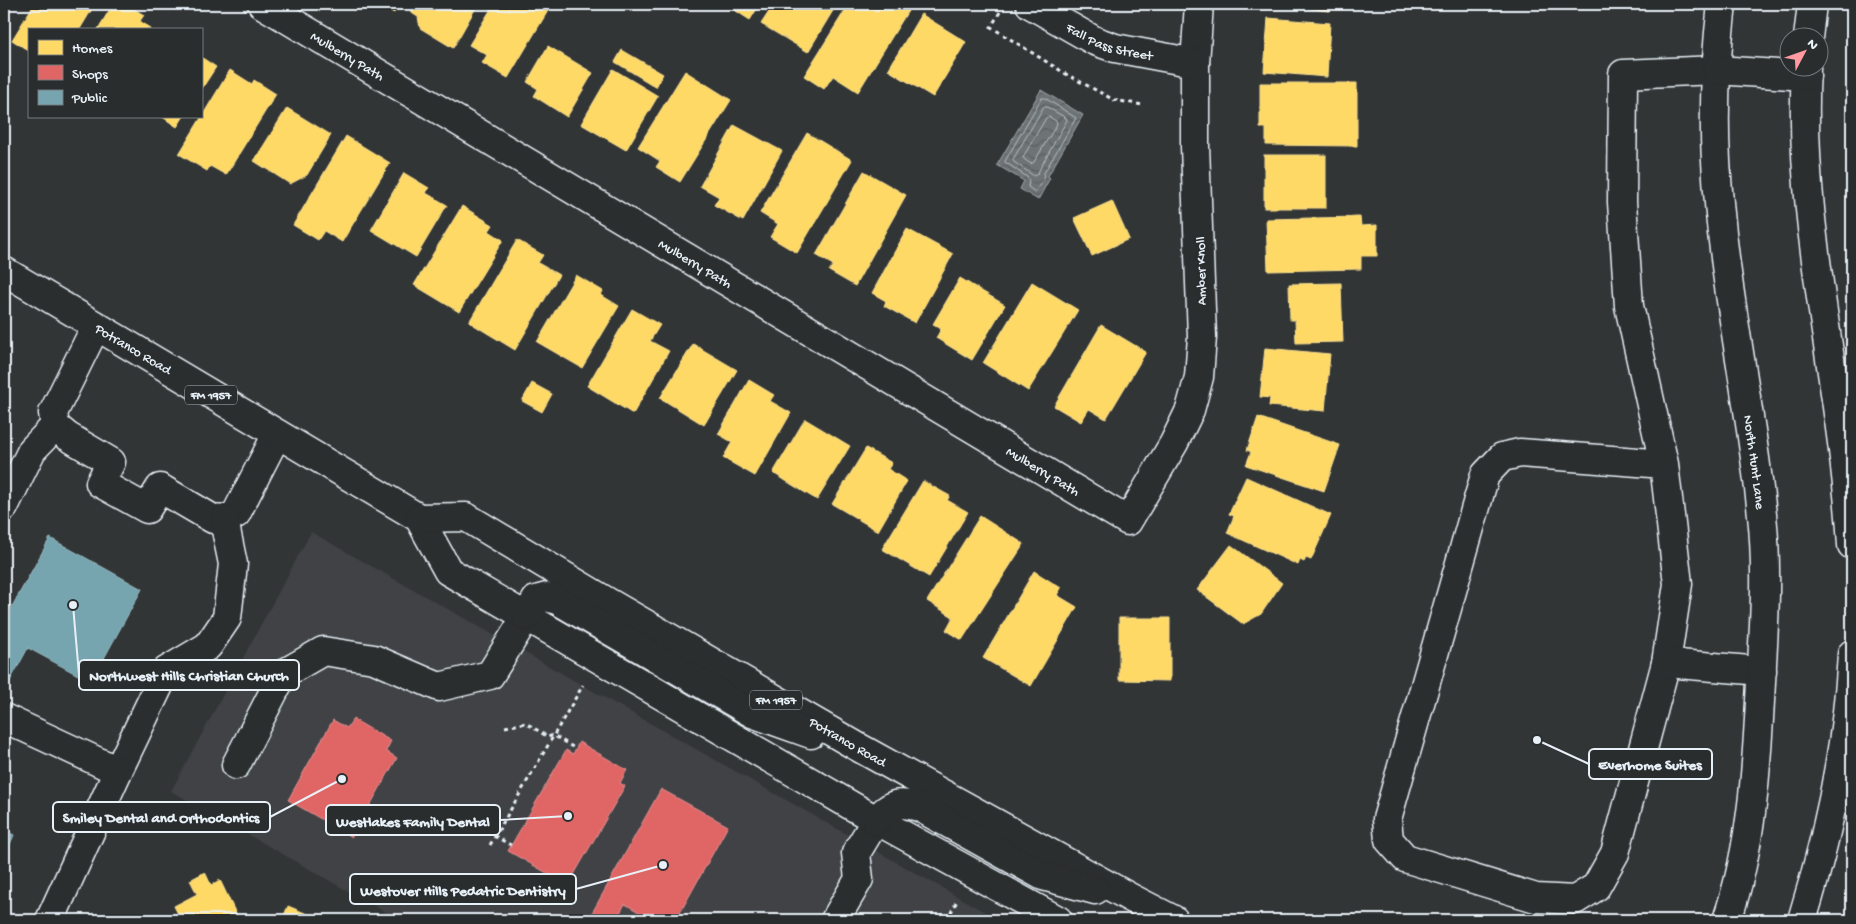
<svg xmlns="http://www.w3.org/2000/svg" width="1856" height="924" font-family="'Gochi Hand',sans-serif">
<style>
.built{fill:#3f4244}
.water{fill:url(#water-waves);stroke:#9fa5aa}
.homes{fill:#ffd966;stroke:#f8e092}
.shops{fill:#e06666;stroke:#e29092}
.public{fill:#76a5af;stroke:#98bcc5}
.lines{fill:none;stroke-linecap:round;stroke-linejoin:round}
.shore{stroke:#b7bfc4;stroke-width:1}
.minor-casing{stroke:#e8f1f8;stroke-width:31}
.major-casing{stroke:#e8f1f8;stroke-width:31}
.path{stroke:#e8f1f8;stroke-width:3;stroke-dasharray:4 4;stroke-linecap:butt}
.minor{stroke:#2a2d2e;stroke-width:28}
.major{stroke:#2a2d2e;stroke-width:28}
.labels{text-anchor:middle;stroke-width:5;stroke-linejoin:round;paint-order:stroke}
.shield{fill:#2a2d2e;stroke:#afb6bb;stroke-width:1}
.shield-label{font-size:12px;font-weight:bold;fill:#e8f1f8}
.street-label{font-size:14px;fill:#e8f1f8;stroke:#2a2d2e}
.leader{fill:none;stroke:#e8f1f8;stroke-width:2}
.callout-dot{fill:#e8f1f8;stroke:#2a2d2e;stroke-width:2}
.callout{fill:#2a2d2e;stroke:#e8f1f8;stroke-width:2}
.callout-label{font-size:15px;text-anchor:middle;font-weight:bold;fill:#e8f1f8}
</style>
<defs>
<pattern id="water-waves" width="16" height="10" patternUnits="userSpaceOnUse" patternTransform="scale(1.25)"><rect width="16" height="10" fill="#6e7376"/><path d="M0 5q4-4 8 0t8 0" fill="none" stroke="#5a5e60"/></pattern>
</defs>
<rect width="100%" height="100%" fill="#323536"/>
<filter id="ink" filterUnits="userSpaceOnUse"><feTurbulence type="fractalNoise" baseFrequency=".02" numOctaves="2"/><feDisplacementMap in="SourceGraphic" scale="10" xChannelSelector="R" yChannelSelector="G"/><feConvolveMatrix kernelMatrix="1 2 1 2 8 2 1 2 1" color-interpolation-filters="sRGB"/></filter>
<g filter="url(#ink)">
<!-- built -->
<path class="built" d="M311,532L999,920H399L171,791Z"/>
<!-- water -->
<path class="water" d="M1041,90L1083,115L1048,176L1050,178L1038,200L1020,189L1024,181L997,165Z"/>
<!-- homes -->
<g class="homes">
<path d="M34,4H95L80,29H29V51L12,40Z"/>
<path d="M113,4H126L144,15L140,21L151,29H98Z"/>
<path d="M378,4H399L394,13Z"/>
<path d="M415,4H478L453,48L420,28L418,17L410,12Z"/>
<path d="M494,4H552L508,78L482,63L487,55L469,45Z"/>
<path d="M725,4H760L750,20Z"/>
<path d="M774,4H837L808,52L761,24Z"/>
<path d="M849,4H907L911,6L858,92L833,76L824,89L804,76Z"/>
<path d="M1267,4H1330V11Z"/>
<path d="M921,14L966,42L933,97L888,70Z"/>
<path d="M1268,18L1330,23L1327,77L1264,72Z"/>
<path d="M548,46L593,73L567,117L534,96L538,89L527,82Z"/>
<path d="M622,50L663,74L656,87L615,62Z"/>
<path d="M201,57L216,67L201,90Z"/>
<path d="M613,69L658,96L626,150L581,124Z"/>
<path d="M230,70L252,84L254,80L276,94L226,175L210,166L207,171L179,154Z"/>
<path d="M685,71L731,100L680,182L656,167L660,161L638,147Z"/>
<path d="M1260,83H1357V146L1266,145V128H1260Z"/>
<path d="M287,108L331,135L307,175L290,184L254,161Z"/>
<path d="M161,116H184L177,127Z"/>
<path d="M734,125L782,151L743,221L714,205L719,197L700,186Z"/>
<path d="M807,133L852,160L797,253L770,237L778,224L760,213Z"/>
<path d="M346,136L390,163L342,242L324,231L318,240L293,225Z"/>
<rect x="1264" y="155" width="62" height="53"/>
<path d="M864,171L906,195L855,286L829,271L833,265L816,255Z"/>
<path d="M404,173L429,188L426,193L447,205L416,257L371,230Z"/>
<path d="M1112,201L1129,239L1092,256L1074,218Z"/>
<path d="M462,206L493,225L489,231L503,240L459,312L414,285Z"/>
<path d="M1360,217L1361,226L1377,225V256H1361V269L1268,271L1266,219Z"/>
<path d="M907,229L953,254L915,323L884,306L886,301L872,293Z"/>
<path d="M517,240L543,255L538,263L559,275L515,350L469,322Z"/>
<path d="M576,275L603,291L601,295L619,306L582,368L537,342Z"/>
<path d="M960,278L1005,305L972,360L936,338L941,329L933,324Z"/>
<path d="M1032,282L1078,310L1028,391L983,363Z"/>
<path d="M1341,283L1343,342L1296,343L1295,320H1290L1289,284Z"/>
<path d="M632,309L660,325L650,341L669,351L633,414L587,386Z"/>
<path d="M1101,325L1146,352L1106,419L1089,409L1081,422L1054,406Z"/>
<path d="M693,344L737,370L704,425L660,398Z"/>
<path d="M1265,348L1330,354L1325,411L1269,406L1270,398L1260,397Z"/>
<path d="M749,380L774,395L770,401L791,413L755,476L723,458L732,442L718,434Z"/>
<path d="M532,383L552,394L542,412L522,401Z"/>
<path d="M1258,417L1340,445L1324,491L1246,465L1251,452L1247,450Z"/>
<path d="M805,419L850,446L817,500L773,473Z"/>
<path d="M866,448L892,463L888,469L907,481L878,531L832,504Z"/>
<path d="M1246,477L1331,515L1311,560L1306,558L1304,562L1300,560L1298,565L1227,533L1234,516L1229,514Z"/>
<path d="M923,481L950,496L947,500L968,512L929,577L882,549Z"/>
<path d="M980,516L1024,544L962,640L946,630L953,617L927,601Z"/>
<path d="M1231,545L1282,583L1261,614L1243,624L1197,590Z"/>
<path d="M1034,571L1061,588L1057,595L1077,607L1031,686L983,658Z"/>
<path d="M1119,618H1170V681L1119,680Z"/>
<path d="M205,872L211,885L220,880L239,920H181L174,906L197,894L190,880Z"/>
<path d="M288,906L322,920H282Z"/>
</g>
<!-- shops -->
<g class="shops">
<path d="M353,719L391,741L386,751L397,758L352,837L288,800L333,720L347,728Z"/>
<path d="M579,742L627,770L620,783L625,786L568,885L508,851L566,750L573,754Z"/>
<path d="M661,789L728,826L676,920H648L649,918L625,904L616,920H606L592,913Z"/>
</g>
<!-- public -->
<g class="public">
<path d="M50,538L142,589L91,682L28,648L5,690L4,621Z"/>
<path d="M4,830L14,835L4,858Z"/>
</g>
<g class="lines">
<!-- shore -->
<g class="shore">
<path d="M1042,98H1045L1076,118L1044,173L1043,180L1035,192L1028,187L1029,181L1027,177L1005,162Z"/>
<path d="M1044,107H1047L1066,118L1067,120L1037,174L1034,176L1014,162L1013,160Z"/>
<path d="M1049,117L1056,121L1057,124L1034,162L1031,164L1024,159L1023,157L1046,118Z"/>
</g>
<!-- minor casing -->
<g class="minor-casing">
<g id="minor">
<path id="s1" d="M262,4L1128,521L1174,443L1190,410L1199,377L1202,337L1195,146V63L1199,4"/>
<path id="s2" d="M1030,4L1095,41L1115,48L1195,63"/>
<path d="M96,326L53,413L55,426L67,436L111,462L100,483L147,509L160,488L213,519L224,520L236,514L277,434"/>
<path d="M1664,464L1520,453L1502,457L1485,475L1387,819L1389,840L1405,858L1536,898L1575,900L1596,887L1615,853L1666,663L1678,584L1664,464L1629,306L1622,202L1623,74L1717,70"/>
<path d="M4,507L32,450L55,426"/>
<path d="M1666,663L1762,671"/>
<path d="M4,718L118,771L166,671L208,646L227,618L233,564L224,520"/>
<path d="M236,765L283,674L323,651L374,659L439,687L490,675L526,617"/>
<path d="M50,920L118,771"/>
<path d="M835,920L859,879L856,853L876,820"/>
</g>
</g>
<!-- major casing -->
<g class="major-casing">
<g id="major">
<path id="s3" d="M1722,4C1716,55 1713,109 1716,161C1722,280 1750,397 1762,515C1768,571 1764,627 1761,682C1757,762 1753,844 1727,920"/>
<path d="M1808,38L1812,4"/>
<path d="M1806,68C1797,228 1843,386 1852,545"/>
<path d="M1717,70L1806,76"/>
<path id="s4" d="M4,271L419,518L448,571L876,820L1058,920"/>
<path id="s5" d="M419,518L466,517L606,601L858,747L1131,898L1174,920"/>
<path d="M526,617L536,600L547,597L557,600L752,713L811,734"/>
<path d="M876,820C892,803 897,801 919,807L1043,876L1095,890"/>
<path d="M1802,920C1829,833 1847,746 1852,654"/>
</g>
</g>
<!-- path -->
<g class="path">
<path d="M1000,12L991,27L1066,74L1114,100L1143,105"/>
<path d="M505,727L526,723L548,737L553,735L576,749"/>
<path d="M494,836L511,845"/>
<path d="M490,845L583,685"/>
<path d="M947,920L958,899"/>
</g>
<!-- minor -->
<use href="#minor" class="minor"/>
<!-- major -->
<use href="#major" class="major"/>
</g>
</g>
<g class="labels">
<!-- shield labels -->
<g class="shield">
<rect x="185" y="385.5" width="52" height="19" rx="4"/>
<rect x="750" y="690.5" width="52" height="19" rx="4"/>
</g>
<g class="shield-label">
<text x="211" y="399">FM 1957</text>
<text x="776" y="704">FM 1957</text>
</g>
<!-- street labels -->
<g class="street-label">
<text dy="5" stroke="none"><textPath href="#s2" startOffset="89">Fall Pass Street</textPath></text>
<text dy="5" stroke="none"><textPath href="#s1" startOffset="100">Mulberry Path</textPath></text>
<text dy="5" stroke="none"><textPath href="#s1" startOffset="505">Mulberry Path</textPath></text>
<text transform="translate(1200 271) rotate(-91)" y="5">Amber Knoll</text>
<text dy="5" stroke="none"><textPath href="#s4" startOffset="151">Potranco Road</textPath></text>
<text dy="5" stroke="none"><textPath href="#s3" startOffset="461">North Hunt Lane</textPath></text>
<text dy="5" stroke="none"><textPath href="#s1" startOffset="910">Mulberry Path</textPath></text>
<text dy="5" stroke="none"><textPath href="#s5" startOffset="490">Potranco Road</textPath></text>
</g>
</g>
<!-- callouts -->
<path class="leader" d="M73 605L79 675M1537 740L1589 764M342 779L270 817M568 816L500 820M663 865L576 889"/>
<g class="callout-dot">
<circle cx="73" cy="605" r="5"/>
<circle cx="1537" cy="740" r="5"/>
<circle cx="342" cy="779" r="5"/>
<circle cx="568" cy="816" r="5"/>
<circle cx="663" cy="865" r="5"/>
</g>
<g class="callout">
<rect x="79" y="660" width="220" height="30" rx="5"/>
<rect x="1589" y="749" width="123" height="30" rx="5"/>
<rect x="53" y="802" width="217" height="30" rx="5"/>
<rect x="326" y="805" width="174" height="30" rx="5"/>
<rect x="350" y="874" width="226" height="30" rx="5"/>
</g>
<g class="callout-label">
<text x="189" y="680">Northwest Hills Christian Church</text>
<text x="1650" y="769">Everhome Suites</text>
<text x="161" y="822">Smiley Dental and Orthodontics</text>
<text x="413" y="826">Westlakes Family Dental</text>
<text x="463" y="895">Westover Hills Pedatric Dentistry</text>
</g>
<!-- margin -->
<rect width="1856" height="924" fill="none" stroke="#2a2d2e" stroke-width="20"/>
<rect x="10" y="10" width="1836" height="904" fill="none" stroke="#e8f1f8" stroke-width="2" filter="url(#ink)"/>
<!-- legend -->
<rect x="28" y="28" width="175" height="90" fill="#2a2d2e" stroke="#767b7f"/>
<rect x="38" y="40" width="25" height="15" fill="#ffd966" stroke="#767b7f"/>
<text x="72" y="52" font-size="15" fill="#e8f1f8">Homes</text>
<rect x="38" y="65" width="25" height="15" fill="#e06666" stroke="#767b7f"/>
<text x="72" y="78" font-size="15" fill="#e8f1f8">Shops</text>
<rect x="38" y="90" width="25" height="15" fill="#76a5af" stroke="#767b7f"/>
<text x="72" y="102" font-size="15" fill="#e8f1f8">Public</text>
<!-- north arrow -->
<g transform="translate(1804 52) rotate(49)"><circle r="24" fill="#2a2d2e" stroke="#767b7f"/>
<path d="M0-4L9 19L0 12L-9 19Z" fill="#ff9aa2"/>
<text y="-8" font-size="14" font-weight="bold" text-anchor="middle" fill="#e8f1f8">N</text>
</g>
</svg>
